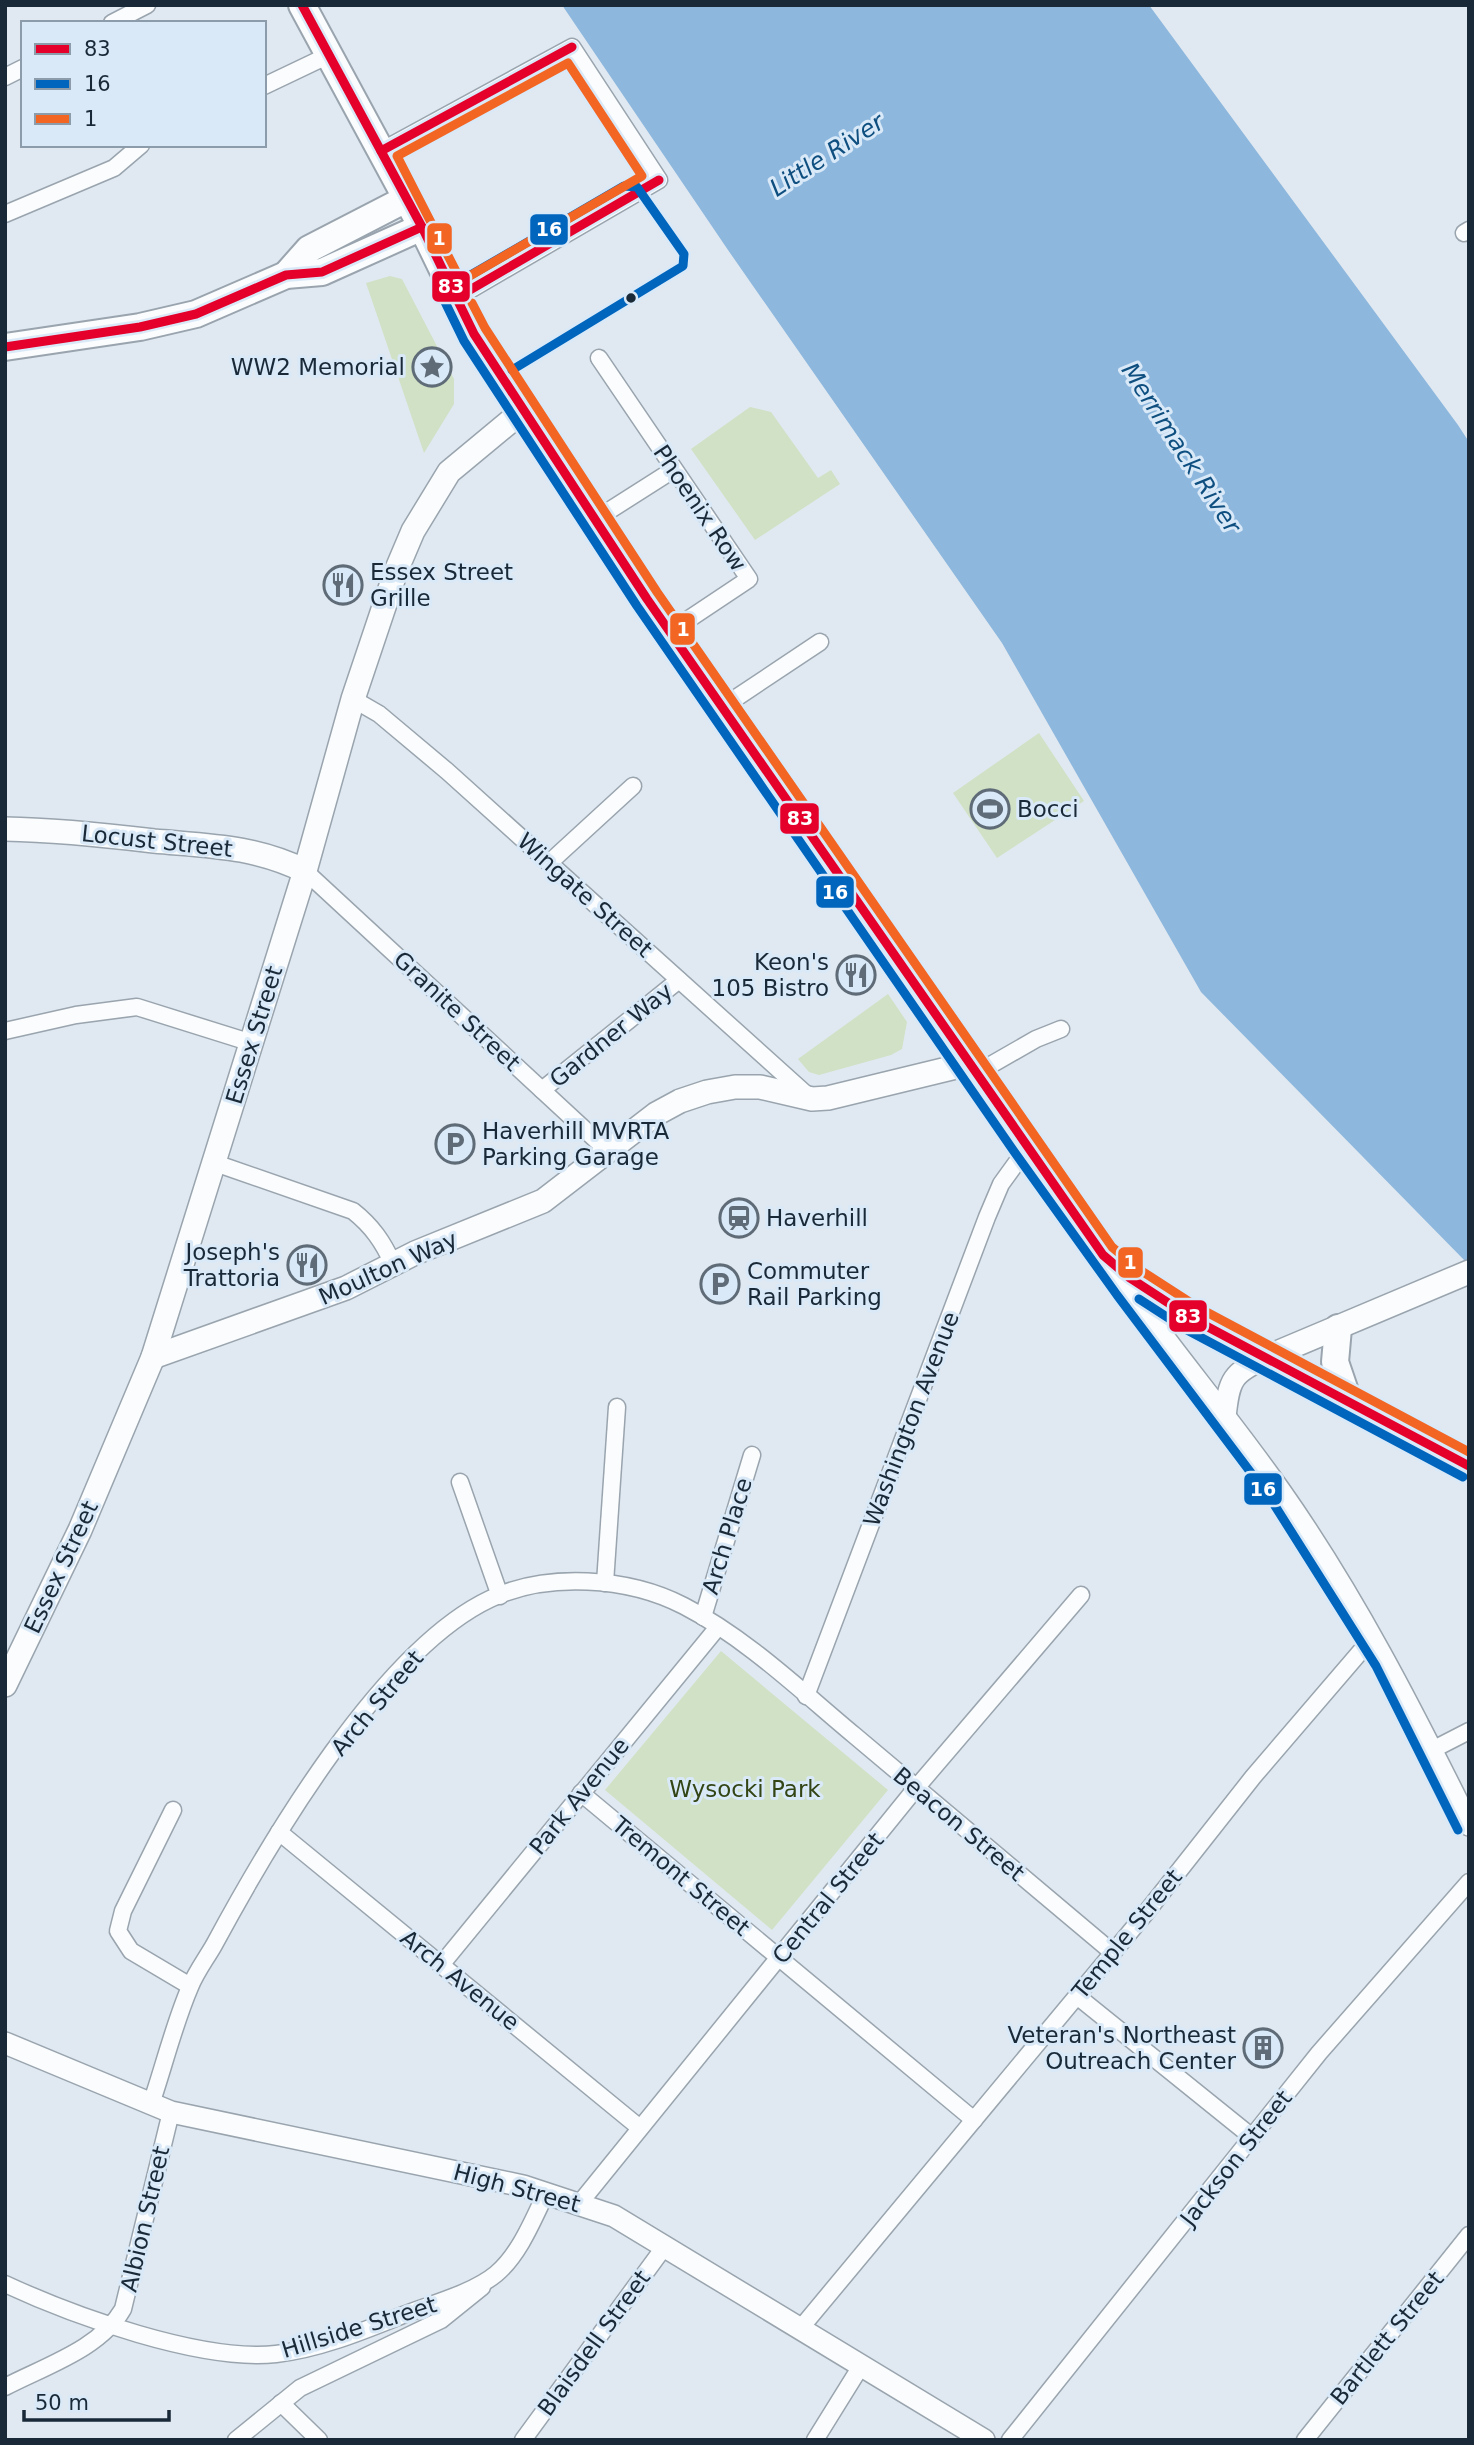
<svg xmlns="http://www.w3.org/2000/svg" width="1474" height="2445" font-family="'DejaVu Sans',sans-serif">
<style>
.green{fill:#d0e1c6}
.water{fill:#8db7dd}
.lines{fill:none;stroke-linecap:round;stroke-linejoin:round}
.minor-casing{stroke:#99a4ae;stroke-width:19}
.tertiary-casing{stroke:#99a4ae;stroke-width:24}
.secondary-casing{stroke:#99a4ae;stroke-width:26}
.primary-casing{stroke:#99a4ae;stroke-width:30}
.minor{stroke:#fafcfd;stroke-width:16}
.tertiary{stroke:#fafcfd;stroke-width:21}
.secondary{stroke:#fafcfd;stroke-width:23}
.primary{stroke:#fafcfd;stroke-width:26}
.bus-1-casing{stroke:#d9e9f8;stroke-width:14}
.bus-2-casing{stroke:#d9e9f8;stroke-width:14}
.bus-3-casing{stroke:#d9e9f8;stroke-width:14}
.bus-1{stroke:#e4002b;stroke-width:9}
.bus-2{stroke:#0065bd;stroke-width:9}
.bus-3{stroke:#f26522;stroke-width:9}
.bus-dot{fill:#192937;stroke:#d9e9f8;stroke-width:2.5}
.labels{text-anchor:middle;stroke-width:6;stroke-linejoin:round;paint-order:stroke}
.poi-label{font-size:23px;fill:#192937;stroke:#d9e9f8;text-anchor:start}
.street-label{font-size:23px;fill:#192937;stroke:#d9e9f8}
.park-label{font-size:23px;fill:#334514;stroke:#d9e9f8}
.water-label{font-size:24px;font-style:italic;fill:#0e4f80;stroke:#d9e9f8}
.line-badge{stroke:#d9e9f8;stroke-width:2.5}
.badge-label{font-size:19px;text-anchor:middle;font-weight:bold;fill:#fff}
</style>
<rect width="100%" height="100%" fill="#e0e9f1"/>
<!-- green -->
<g class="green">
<path d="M390,276L402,279L454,379V404L424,453L366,283Z"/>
<path d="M750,407L771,412L818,478L831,470L840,484L755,540L691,449Z"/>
<path d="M1039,733L1084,801L997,858L953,793Z"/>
<path d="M888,994L907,1022L902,1049L891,1055L819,1075L809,1072L798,1059Z"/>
<path d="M721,1651L888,1790L772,1930L605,1790Z"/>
</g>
<!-- water -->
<path class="water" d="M562,5H1149L1458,425L1469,442V1265L1201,992L1002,643L728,250Z"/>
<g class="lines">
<!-- minor casing -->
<g class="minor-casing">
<g id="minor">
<path d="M112,23L147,5"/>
<path d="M5,77L23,68"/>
<path d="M264,86L329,55"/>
<path d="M381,151L572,47L659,180L456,298"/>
<path d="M5,214L114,168L141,145"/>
<path d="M1464,233L1469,230"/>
<path d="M599,358L749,579L671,631"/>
<path d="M596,519L673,470"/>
<path d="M353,699L379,714L447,771L807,1095"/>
<path d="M724,706L820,642"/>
<path d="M549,863L633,786"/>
<path d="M305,871L609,1152"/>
<path d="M5,1031L76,1015L137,1007L252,1043"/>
<path d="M975,1074L1036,1039L1061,1029"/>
<path d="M542,1090L679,980"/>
<path d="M215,1163L353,1211C372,1226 383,1242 393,1264"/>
<path d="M460,1482L500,1596"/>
<path d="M605,1583L617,1407"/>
<path d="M703,1617L752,1455"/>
<path d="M806,1696L987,1217L1001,1184L1027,1148"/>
<path d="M1432,1750L1469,1731"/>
<path d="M581,1793L974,2120"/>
<path d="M173,1810L123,1911L118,1931L131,1951L190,1986"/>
<path d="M279,1832L640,2128"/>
<path d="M441,1965L718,1627"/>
<path d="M1077,1996L1252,2137"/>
<path d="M151,2104C164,2066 174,2024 190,1987C196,1972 206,1959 214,1945C270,1841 382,1650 490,1599C547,1572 628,1577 684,1606C746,1638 800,1690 854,1735C940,1808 1026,1880 1112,1952"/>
<path d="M579,2204L916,1788L1081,1595"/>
<path d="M5,2284C74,2316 201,2362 276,2354C320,2349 363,2331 403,2315C431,2304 473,2293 496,2274C519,2255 533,2220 546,2193"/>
<path d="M800,2329L1145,1914L1253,1777L1373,1637"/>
<path d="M5,2387C45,2366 100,2349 123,2309L171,2112"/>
<path d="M281,2403L319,2440"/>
<path d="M236,2440L300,2388L441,2320L482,2287"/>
<path d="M523,2440L665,2246"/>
<path d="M815,2440L861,2366"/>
<path d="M1010,2440L1319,2053L1469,1882"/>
<path d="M1305,2440L1469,2235"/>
</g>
</g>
<!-- tertiary casing -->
<g class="tertiary-casing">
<g id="tertiary">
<path d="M1117,1274C1169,1348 1228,1417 1280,1491C1354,1596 1412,1710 1469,1825"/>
<path d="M1225,1417C1229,1379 1232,1373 1267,1357"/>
<path d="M5,2043L171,2112L523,2186L614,2216L984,2440"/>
</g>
</g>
<!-- secondary casing -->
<g class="secondary-casing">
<g id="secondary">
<path d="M5,829C55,830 104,835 154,841C209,846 254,846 305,871"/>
<path d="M153,1357L346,1288L415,1253L543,1201L656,1114L680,1101L707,1092L735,1087H760L812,1099L828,1098L968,1064"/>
<path d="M1267,1357L1469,1272"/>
<path d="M5,1685L80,1530L153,1357L305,871L353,699L396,571L413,531L449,472L525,409"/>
</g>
</g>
<!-- primary casing -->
<g class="primary-casing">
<g id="primary">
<path d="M302,5L422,227L474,334L647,599L1103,1255L1130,1278L1193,1319L1469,1466"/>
<path d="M286,275L309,249L406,199"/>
<path d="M5,347L140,327L196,314L286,275L322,272L422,227"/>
<path d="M1338,1328L1335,1362L1349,1403"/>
</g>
</g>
<!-- minor -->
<use href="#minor" class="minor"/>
<!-- tertiary -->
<use href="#tertiary" class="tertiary"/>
<!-- secondary -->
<use href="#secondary" class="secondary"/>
<!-- primary -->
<use href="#primary" class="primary"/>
<!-- bus-1 casing -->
<g class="bus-1-casing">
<g id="bus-1">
<path d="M302,5L422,227L474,334L647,599L1103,1255L1130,1278L1193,1319L1469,1466"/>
<path d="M381,151L572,47"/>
<path d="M456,298L659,180"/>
<path d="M5,347L140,327L196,314L286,275L322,272L422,227"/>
</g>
</g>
<!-- bus-2 casing -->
<g class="bus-2-casing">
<g id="bus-2">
<path d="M512,370L683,266L684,254L637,187L624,186L450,287L444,295L445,302L464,341L637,606L1013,1150L1117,1295L1270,1498L1376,1666L1458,1830"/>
<path d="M1139,1299L1187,1330L1463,1477"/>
</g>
</g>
<!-- bus-3 casing -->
<g class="bus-3-casing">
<g id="bus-3">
<path d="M568,63L642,176L461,281L397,156Z"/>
<path d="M472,303L485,328L657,592L1112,1247L1137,1268L1199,1308L1469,1452"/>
</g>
</g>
<!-- bus-1 -->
<use href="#bus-1" class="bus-1"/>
<!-- bus-2 -->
<use href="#bus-2" class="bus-2"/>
<!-- bus-3 -->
<use href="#bus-3" class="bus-3"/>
</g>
<!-- icons -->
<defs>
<g id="sight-ring" transform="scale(2.0125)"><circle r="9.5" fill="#d9e9f8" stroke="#5f6c78" stroke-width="1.5"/><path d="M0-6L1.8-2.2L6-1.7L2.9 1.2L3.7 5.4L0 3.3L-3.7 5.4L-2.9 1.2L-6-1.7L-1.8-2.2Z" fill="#5f6c78"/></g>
<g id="restaurant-ring" transform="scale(2.0125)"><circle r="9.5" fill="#d9e9f8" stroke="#5f6c78" stroke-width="1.5"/><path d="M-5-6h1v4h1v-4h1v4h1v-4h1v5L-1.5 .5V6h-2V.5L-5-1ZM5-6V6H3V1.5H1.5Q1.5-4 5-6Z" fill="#5f6c78"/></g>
<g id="stadium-ring" transform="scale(2.0125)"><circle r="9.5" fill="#d9e9f8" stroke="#5f6c78" stroke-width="1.5"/><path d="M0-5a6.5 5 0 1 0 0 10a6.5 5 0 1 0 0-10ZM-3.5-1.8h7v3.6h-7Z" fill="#5f6c78"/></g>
<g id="parking-ring" transform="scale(2.0125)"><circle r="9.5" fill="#d9e9f8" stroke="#5f6c78" stroke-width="1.5"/><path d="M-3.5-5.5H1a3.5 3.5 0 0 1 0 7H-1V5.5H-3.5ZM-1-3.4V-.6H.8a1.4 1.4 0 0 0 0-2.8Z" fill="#5f6c78"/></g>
<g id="station-ring" transform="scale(2.0125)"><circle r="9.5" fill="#d9e9f8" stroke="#5f6c78" stroke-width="1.5"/><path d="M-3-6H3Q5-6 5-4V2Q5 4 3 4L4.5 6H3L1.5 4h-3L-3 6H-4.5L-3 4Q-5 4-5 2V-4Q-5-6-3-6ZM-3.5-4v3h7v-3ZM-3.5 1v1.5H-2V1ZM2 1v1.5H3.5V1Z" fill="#5f6c78"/></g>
<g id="building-ring" transform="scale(2.0125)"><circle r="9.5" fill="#d9e9f8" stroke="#5f6c78" stroke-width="1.5"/><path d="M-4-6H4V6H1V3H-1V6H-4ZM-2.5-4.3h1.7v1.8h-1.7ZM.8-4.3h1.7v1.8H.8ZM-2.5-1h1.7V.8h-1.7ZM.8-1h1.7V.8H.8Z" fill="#5f6c78"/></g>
</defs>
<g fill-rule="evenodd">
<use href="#sight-ring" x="432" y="367"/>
<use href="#restaurant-ring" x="343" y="585"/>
<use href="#stadium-ring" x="990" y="809"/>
<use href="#restaurant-ring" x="856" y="975"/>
<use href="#parking-ring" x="455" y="1144"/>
<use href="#station-ring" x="739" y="1218"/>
<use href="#restaurant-ring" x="307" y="1265"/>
<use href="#parking-ring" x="720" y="1284"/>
<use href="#building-ring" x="1263" y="2048"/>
</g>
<!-- markers -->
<circle class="bus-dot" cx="631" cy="298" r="6"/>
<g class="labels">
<!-- poi labels -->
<g class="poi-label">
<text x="405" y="375" text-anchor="end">WW2 Memorial</text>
<text x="370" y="580">Essex Street<tspan x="370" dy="26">Grille</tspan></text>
<text x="1017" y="817">Bocci</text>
<text x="829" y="970" text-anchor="end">Keon's<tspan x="829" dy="26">105 Bistro</tspan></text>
<text x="482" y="1139">Haverhill MVRTA<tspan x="482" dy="26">Parking Garage</tspan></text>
<text x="766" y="1226">Haverhill</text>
<text x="280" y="1260" text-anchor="end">Joseph's<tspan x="280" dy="26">Trattoria</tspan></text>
<text x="747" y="1279">Commuter<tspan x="747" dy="26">Rail Parking</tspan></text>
<text x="1236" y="2043" text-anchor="end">Veteran's Northeast<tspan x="1236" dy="26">Outreach Center</tspan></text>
</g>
<!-- street labels -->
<g class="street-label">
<text transform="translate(700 508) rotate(56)" y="8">Phoenix Row</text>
<text transform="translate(157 841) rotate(6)" y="8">Locust Street</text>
<text transform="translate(585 895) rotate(42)" y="8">Wingate Street</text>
<text transform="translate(457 1011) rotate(43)" y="8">Granite Street</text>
<text transform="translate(254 1035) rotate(-73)" y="8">Essex Street</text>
<text transform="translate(611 1035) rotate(-39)" y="8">Gardner Way</text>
<text transform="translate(388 1268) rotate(-24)" y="8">Moulton Way</text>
<text transform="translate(911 1419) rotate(-69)" y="8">Washington Avenue</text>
<text transform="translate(727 1536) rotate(-73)" y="8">Arch Place</text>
<text transform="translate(61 1567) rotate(-65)" y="8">Essex Street</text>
<text transform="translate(377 1703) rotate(-50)" y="8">Arch Street</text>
<text transform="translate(579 1796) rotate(-51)" y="8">Park Avenue</text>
<text transform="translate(959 1824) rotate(40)" y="8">Beacon Street</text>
<text transform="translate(681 1876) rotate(40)" y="8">Tremont Street</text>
<text transform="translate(828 1898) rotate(-51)" y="8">Central Street</text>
<text transform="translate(1127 1934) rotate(-51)" y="8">Temple Street</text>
<text transform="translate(460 1980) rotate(39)" y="8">Arch Avenue</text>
<text transform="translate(1236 2158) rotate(-52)" y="8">Jackson Street</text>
<text transform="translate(517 2188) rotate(15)" y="8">High Street</text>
<text transform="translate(145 2219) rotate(-77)" y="8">Albion Street</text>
<text transform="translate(359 2327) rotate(-17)" y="8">Hillside Street</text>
<text transform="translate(1387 2338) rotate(-51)" y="8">Bartlett Street</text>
<text transform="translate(594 2343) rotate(-54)" y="8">Blaisdell Street</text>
</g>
<!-- park labels -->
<g class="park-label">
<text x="745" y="1797">Wysocki Park</text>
</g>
<!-- water labels -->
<g class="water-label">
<text transform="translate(827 155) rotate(-33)" y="8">Little River</text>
<text transform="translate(1181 448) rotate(57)" y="8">Merrimack River</text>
</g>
</g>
<g class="line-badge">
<rect x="529" y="213" width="40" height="33" rx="7" fill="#0065bd"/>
<rect x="426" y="222" width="27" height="33" rx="7" fill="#f26522"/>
<rect x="431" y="270" width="40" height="33" rx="7" fill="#e4002b"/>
<rect x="669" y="612" width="27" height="34" rx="7" fill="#f26522"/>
<rect x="779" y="802" width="41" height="33" rx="7" fill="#e4002b"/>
<rect x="815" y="875" width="40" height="34" rx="7" fill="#0065bd"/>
<rect x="1117" y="1246" width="27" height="33" rx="7" fill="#f26522"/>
<rect x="1168" y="1299" width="40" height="34" rx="7" fill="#e4002b"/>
<rect x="1243" y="1472" width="40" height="34" rx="7" fill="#0065bd"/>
</g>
<g class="badge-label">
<text x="549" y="236">16</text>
<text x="439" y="245">1</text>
<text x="451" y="293">83</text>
<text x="683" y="636">1</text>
<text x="800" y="825">83</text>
<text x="835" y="899">16</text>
<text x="1130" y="1269">1</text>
<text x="1188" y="1323">83</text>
<text x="1263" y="1496">16</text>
</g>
<!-- border -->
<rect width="1474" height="2445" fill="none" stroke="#192937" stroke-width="14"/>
<!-- legend -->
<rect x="21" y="21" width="245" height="126" fill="#d9e9f8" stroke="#8c9cab" stroke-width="2"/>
<rect x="35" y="44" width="35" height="10" fill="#e4002b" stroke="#8c9cab" stroke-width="2"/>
<text x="84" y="56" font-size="21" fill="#192937">83</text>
<rect x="35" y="79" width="35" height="10" fill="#0065bd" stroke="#8c9cab" stroke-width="2"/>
<text x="84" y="91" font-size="21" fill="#192937">16</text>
<rect x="35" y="114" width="35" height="10" fill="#f26522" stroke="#8c9cab" stroke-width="2"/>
<text x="84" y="126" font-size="21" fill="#192937">1</text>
<!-- scale -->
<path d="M24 2410v10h145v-10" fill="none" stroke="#192937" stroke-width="3.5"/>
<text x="35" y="2410" font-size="21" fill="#192937" stroke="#d9e9f8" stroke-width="5" paint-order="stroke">50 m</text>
</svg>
